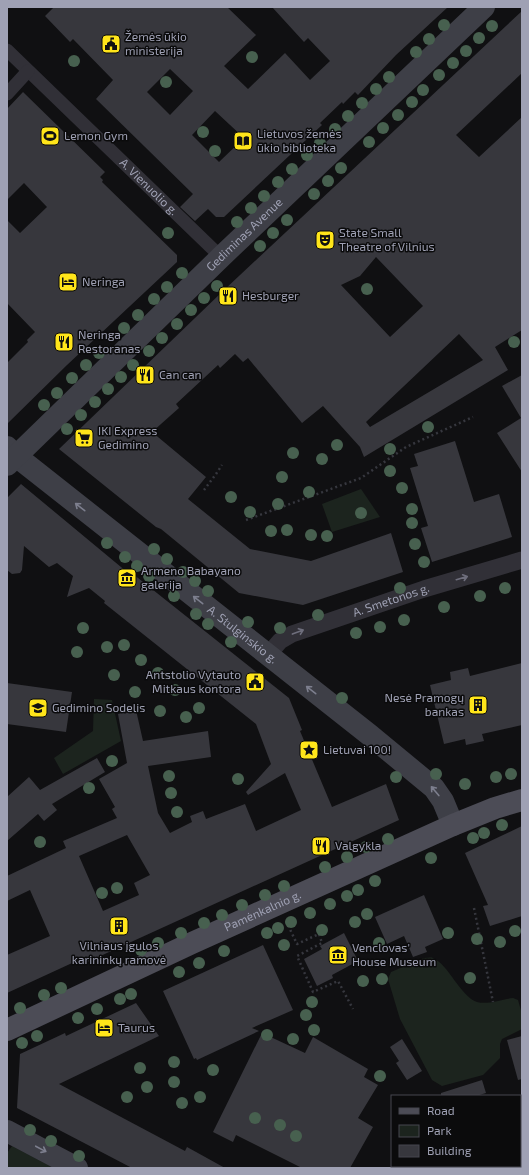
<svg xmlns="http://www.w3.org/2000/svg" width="529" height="1175" font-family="'Exo 2',sans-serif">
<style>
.green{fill:#1c241e}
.building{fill:#37373d;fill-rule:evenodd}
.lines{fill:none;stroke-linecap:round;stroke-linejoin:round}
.path{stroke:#36373e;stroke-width:2.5;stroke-dasharray:2 3;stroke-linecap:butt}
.pedestrian{stroke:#313037;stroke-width:13}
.minor{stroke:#313037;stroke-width:17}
.secondary{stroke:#3e3f47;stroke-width:22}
.primary{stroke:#4c4c56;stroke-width:22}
.tree{fill:#47604f}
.oneway{stroke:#7d7f8e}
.oneway2{stroke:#6e6e7c}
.labels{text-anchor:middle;stroke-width:3;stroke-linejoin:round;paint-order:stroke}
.poi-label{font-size:12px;fill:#9fa1b4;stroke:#0b0b0c;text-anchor:start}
.street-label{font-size:12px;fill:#9fa1b4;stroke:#0b0b0c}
</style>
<rect width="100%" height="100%" fill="#101012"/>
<!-- green -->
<g class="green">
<path d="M361,489L380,517L332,532L322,504Z"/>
<path d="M94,699L112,700L121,741L63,774L54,758L93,731Z"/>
<path d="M424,958C427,958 431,957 433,958C448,964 461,997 477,1002C488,1005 502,999 513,998L518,1000L522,1014V1029L502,1039L500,1044V1058L483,1075L442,1086L432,1080L400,1019L388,979L391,972Z"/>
<path d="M12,1146L54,1168H7V1153Z"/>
</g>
<!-- building -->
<g class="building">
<path d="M54,7H227L256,35L224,66L248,89L285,53L310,80L330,61L308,38L304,42L272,7H448L396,55L358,95L355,92L343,104L342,102L320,123L322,125L224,217H216L208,209L195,221L180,207L193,194L96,99L113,80L73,39L70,42L45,16ZM170,69L193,91L170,115L147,92ZM215,111L244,138L219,162L192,135Z"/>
<path d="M522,11V73L456,135L479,157L522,117V330L495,347L508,370L364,457L360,447L323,406L302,423L248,358L243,362L235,354L220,368L218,365L176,404L179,408L152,432L206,477L188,499L250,549L311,561L391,533L403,572L303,605L239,593L161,529L156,527L59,449L223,291ZM376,257L423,306L390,337L341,285L360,276ZM459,334L483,360L370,427L366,422Z"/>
<path d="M23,92L105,172L100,177L103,180L102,182L177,255V262L67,365L7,424V363L28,342L27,340L35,332L7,303V220L20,233L47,207L24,183L7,200V109Z"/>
<path d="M522,375V472L497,433L521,418L502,386Z"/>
<path d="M455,441L474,502L499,494L512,537L432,562L421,528L428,526L410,468L418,466L414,454Z"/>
<path d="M21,484L127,572L128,570L289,698L302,730L300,731L332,807L386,784L399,820L85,963L83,958L7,993V955L50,936L30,890L7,901V876L66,848L63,841L117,818L112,809L115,807L99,779L127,763L118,714L136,710L143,741L208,731L211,757L148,766L158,813L170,833L192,822L190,816L203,811L206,819L245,804L256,831L301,810L285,773L248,795L246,792L271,764L256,724L104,603L105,601L89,588L67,597L73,576L57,563L49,567L24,546L22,570L20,573L12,574L7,570V498ZM127,835L150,875L134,883L139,895L103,911L79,856Z"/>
<path d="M522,663V725L482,734L484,741L466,745L465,739L444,744L430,685L451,680L450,672L468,668L470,676Z"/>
<path d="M7,683L72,692L66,732L7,724Z"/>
<path d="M97,758L105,772L52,804L57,810L44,821L38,814L7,841V797L29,777L40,790Z"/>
<path d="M522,826V916L490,926L483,906L488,905L465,853Z"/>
<path d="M424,895L443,939L425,947L427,952L413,957L404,936L387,944L375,917Z"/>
<path d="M344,933L358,961L332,975L333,978L317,986L304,959L322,949L320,946Z"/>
<path d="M263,945L293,1010L252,1028L259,1031L197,1060L196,1058L194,1059L163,991Z"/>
<path d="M136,1003L159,1036L59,1084L185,1151L187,1147L225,1168H132L17,1108L20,1054L65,1033L66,1036Z"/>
<path d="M262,1033L305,1053L313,1037L368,1069L364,1077L378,1085L358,1118L373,1127L350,1168H302L236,1135L233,1142L213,1132Z"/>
<path d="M522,1036V1079L518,1080L507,1040Z"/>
<path d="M402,1039L422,1071L407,1080L396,1063L399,1061L390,1047Z"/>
<path d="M482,1080L486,1093L476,1096H441V1093Z"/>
</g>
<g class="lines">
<!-- path -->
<g class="path">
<path d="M204,490L216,474L222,465"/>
<path d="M246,520L361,478L406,447L473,417"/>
<path d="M474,908L493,1002"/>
<path d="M286,921L297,944L319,934L322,943L297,956L313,992L338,981L353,1009"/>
</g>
<!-- pedestrian -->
<g class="pedestrian">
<path id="s1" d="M7,50L221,257"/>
<path d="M7,94L28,71"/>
</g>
<!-- minor -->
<path class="minor" id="s2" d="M268,655L280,641L292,634L424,589L522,560"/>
<!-- secondary -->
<g class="secondary">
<path id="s3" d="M7,447L16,456L371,736L434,788L443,801L453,825"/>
<path id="s4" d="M7,465L221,257L484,7"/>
<path d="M7,1131L77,1168"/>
</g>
<!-- primary -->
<path class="primary" id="s5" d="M7,1030L192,943L453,825L495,808L522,800"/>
</g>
<!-- trees -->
<g class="tree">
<circle cx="444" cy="25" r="6"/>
<circle cx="492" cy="26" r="6"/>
<circle cx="479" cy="38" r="6"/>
<circle cx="429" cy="39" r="6"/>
<circle cx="466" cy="51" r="6"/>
<circle cx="416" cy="52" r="6"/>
<circle cx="252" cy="57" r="6"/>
<circle cx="74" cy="61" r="6"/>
<circle cx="453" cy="63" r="6"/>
<circle cx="439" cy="75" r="6"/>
<circle cx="389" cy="77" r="6"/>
<circle cx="166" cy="82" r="6"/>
<circle cx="376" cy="89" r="6"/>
<circle cx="423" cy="90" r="6"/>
<circle cx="412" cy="102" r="6"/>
<circle cx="362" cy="103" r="6"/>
<circle cx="398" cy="115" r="6"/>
<circle cx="348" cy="116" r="6"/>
<circle cx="383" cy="128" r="6"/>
<circle cx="335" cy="129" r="6"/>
<circle cx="203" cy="132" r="6"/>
<circle cx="369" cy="142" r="6"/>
<circle cx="320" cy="143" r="6"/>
<circle cx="215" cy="151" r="6"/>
<circle cx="307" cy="155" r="6"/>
<circle cx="341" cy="168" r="6"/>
<circle cx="292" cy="169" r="6"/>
<circle cx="328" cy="181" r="6"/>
<circle cx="278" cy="182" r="6"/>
<circle cx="314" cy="194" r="6"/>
<circle cx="264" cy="196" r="6"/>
<circle cx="251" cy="208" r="6"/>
<circle cx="287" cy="220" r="6"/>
<circle cx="237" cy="222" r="6"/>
<circle cx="168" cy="233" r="6"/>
<circle cx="273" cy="233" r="6"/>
<circle cx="260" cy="246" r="6"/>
<circle cx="182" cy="273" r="6"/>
<circle cx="217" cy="286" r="6"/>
<circle cx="167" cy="287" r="6"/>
<circle cx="367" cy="289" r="6"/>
<circle cx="204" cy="298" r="6"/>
<circle cx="154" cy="299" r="6"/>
<circle cx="191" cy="310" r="6"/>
<circle cx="138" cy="315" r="6"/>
<circle cx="177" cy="324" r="6"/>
<circle cx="124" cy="328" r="6"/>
<circle cx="162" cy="338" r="6"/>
<circle cx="514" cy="342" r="6"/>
<circle cx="149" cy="351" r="6"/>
<circle cx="99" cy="353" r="6"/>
<circle cx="86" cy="365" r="6"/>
<circle cx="133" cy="365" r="6"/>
<circle cx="121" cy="377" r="6"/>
<circle cx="72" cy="378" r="6"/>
<circle cx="108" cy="389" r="6"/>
<circle cx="57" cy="393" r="6"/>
<circle cx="95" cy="402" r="6"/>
<circle cx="44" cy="405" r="6"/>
<circle cx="81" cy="415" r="6"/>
<circle cx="428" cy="427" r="6"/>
<circle cx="67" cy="429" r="6"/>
<circle cx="337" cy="445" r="6"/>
<circle cx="390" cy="449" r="6"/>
<circle cx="293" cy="453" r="6"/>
<circle cx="322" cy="459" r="6"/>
<circle cx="390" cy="471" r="6"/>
<circle cx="282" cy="477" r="6"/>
<circle cx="402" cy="488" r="6"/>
<circle cx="309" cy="492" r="6"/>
<circle cx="231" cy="497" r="6"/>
<circle cx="278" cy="504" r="6"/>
<circle cx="412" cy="509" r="6"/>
<circle cx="250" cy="512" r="6"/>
<circle cx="361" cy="513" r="6"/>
<circle cx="412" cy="523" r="6"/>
<circle cx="287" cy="530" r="6"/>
<circle cx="271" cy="531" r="6"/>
<circle cx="311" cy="535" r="6"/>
<circle cx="327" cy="536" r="6"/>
<circle cx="107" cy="543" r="6"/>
<circle cx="415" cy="544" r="6"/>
<circle cx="154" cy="549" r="6"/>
<circle cx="125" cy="557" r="6"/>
<circle cx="167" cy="559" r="6"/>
<circle cx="424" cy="562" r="6"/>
<circle cx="137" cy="566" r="6"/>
<circle cx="183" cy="572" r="6"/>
<circle cx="149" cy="576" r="6"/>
<circle cx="195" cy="581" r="6"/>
<circle cx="400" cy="588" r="6"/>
<circle cx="505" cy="588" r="6"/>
<circle cx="208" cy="591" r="6"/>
<circle cx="174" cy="596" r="6"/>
<circle cx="480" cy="596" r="6"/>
<circle cx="444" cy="607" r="6"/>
<circle cx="196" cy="614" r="6"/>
<circle cx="318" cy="615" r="6"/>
<circle cx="404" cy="620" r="6"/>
<circle cx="248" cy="622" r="6"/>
<circle cx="208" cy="624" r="6"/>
<circle cx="380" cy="627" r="6"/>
<circle cx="83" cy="628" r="6"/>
<circle cx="280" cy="628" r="6"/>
<circle cx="356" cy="633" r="6"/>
<circle cx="231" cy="642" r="6"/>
<circle cx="124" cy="645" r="6"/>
<circle cx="107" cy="647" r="6"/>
<circle cx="77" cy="652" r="6"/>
<circle cx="141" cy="660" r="6"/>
<circle cx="158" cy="673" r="6"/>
<circle cx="114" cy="675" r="6"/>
<circle cx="175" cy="690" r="6"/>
<circle cx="135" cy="692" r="6"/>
<circle cx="342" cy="698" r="6"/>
<circle cx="199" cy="708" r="6"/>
<circle cx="160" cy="711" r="6"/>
<circle cx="186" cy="717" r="6"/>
<circle cx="112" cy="761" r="6"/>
<circle cx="436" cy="774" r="6"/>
<circle cx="511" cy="774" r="6"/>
<circle cx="169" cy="776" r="6"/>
<circle cx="396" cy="777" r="6"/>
<circle cx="496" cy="777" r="6"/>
<circle cx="238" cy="779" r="6"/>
<circle cx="465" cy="784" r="6"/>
<circle cx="89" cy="788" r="6"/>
<circle cx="171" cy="793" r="6"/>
<circle cx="177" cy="812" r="6"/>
<circle cx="502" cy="825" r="6"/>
<circle cx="484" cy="833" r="6"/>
<circle cx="473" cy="838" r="6"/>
<circle cx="388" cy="839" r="6"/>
<circle cx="40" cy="842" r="6"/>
<circle cx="366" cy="847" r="6"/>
<circle cx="347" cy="857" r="6"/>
<circle cx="431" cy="858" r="6"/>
<circle cx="325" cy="867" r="6"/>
<circle cx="375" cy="881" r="6"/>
<circle cx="284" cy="886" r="6"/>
<circle cx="117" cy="888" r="6"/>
<circle cx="358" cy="890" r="6"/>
<circle cx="102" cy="893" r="6"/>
<circle cx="265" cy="895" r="6"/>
<circle cx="347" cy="896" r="6"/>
<circle cx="330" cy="904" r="6"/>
<circle cx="242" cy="905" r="6"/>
<circle cx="310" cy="913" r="6"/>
<circle cx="367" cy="914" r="6"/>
<circle cx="222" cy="915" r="6"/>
<circle cx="291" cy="922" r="6"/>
<circle cx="355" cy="922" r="6"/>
<circle cx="204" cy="923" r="6"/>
<circle cx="278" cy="928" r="6"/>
<circle cx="322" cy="930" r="6"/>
<circle cx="515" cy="931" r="6"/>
<circle cx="181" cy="933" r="6"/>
<circle cx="267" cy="933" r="6"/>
<circle cx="448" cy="933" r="6"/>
<circle cx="477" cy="939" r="6"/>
<circle cx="500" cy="942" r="6"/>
<circle cx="158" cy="943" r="6"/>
<circle cx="379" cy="943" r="6"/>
<circle cx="284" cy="945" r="6"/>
<circle cx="141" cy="950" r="6"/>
<circle cx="224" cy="951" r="6"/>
<circle cx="199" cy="963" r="6"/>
<circle cx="179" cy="972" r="6"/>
<circle cx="470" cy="978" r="6"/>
<circle cx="382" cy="979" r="6"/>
<circle cx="363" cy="981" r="6"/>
<circle cx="61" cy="988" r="6"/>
<circle cx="131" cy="994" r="6"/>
<circle cx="44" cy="995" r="6"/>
<circle cx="120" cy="999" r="6"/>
<circle cx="312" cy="1002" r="6"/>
<circle cx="20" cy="1008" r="6"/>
<circle cx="97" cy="1009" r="6"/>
<circle cx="306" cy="1015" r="6"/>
<circle cx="78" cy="1018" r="6"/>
<circle cx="314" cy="1030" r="6"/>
<circle cx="267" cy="1035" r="6"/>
<circle cx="37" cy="1036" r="6"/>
<circle cx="293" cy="1039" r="6"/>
<circle cx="22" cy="1043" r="6"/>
<circle cx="174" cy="1062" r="6"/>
<circle cx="140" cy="1068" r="6"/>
<circle cx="213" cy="1070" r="6"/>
<circle cx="380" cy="1076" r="6"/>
<circle cx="174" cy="1082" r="6"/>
<circle cx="147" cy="1087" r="6"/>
<circle cx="127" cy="1097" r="6"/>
<circle cx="200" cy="1097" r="6"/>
<circle cx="182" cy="1103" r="6"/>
<circle cx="255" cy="1118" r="6"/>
<circle cx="280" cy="1125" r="6"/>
<circle cx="30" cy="1130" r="6"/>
<circle cx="296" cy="1136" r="6"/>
<circle cx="51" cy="1141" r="6"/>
<circle cx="79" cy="1156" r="6"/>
</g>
<!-- one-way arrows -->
<defs><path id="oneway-shaft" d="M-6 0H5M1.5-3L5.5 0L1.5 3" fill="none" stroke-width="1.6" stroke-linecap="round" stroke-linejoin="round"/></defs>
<g class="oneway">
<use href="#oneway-shaft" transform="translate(80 507) rotate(-142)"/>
<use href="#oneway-shaft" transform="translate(198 600) rotate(-142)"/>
<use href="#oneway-shaft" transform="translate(311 690) rotate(-142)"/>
<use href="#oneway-shaft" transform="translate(435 791) rotate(-130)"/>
<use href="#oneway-shaft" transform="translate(41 1149) rotate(28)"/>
</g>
<g class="oneway2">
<use href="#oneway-shaft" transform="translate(462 578) rotate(-16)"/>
<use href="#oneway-shaft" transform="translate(298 632) rotate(-20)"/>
</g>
<!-- icons -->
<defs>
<g id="civic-square" transform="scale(1)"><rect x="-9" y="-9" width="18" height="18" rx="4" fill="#ffe51a" stroke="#0b0b0c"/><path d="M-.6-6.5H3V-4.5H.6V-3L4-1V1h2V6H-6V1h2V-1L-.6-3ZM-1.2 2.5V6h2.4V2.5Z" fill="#111"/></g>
<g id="stadium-square" transform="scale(1)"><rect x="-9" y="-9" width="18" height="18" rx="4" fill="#ffe51a" stroke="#0b0b0c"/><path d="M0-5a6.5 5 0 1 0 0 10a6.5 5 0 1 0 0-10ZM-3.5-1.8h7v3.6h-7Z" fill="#111"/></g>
<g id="library-square" transform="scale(1)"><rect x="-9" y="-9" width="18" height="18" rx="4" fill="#ffe51a" stroke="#0b0b0c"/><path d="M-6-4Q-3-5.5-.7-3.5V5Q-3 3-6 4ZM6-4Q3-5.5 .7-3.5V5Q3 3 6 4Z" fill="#111"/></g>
<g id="theatre-square" transform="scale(1)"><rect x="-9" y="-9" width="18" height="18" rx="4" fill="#ffe51a" stroke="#0b0b0c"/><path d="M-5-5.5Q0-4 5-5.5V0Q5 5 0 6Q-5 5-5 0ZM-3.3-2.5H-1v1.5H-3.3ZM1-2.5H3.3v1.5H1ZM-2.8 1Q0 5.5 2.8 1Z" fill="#111"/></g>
<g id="hotel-square" transform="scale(1)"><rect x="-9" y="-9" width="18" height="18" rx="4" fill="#ffe51a" stroke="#0b0b0c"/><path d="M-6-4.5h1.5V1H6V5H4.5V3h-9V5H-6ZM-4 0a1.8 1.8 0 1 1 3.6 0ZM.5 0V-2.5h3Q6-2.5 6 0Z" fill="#111"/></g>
<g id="restaurant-square" transform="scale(1)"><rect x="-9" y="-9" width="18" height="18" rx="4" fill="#ffe51a" stroke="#0b0b0c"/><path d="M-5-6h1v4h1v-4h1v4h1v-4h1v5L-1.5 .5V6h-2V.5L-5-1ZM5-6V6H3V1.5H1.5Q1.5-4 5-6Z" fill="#111"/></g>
<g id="supermarket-square" transform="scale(1)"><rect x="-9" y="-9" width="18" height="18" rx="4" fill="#ffe51a" stroke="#0b0b0c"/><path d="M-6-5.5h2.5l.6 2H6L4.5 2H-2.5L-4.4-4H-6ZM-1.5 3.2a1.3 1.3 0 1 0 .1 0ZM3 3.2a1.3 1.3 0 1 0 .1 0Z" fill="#111"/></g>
<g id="museum-square" transform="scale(1)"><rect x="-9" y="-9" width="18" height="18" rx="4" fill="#ffe51a" stroke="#0b0b0c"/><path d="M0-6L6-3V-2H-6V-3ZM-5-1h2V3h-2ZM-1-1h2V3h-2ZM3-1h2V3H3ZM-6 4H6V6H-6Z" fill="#111"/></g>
<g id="building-square" transform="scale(1)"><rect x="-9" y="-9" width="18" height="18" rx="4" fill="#ffe51a" stroke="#0b0b0c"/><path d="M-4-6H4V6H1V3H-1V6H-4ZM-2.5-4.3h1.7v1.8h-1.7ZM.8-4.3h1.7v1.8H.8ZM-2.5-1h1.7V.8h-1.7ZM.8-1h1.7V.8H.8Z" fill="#111"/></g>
<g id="school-square" transform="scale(1)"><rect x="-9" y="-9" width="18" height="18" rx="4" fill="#ffe51a" stroke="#0b0b0c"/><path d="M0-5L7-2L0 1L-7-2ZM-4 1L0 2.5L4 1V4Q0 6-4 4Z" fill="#111"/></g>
<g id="sight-square" transform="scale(1)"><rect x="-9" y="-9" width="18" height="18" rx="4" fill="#ffe51a" stroke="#0b0b0c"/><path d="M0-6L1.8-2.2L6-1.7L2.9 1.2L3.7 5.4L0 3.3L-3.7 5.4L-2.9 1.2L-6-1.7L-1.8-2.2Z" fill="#111"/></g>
</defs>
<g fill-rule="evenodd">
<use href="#civic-square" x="111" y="44"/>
<use href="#stadium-square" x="50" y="136"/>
<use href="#library-square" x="243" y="141"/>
<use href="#theatre-square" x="325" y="240"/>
<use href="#hotel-square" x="68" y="282"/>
<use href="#restaurant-square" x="228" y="296"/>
<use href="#restaurant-square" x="64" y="342"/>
<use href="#restaurant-square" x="145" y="375"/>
<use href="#supermarket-square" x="84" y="438"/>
<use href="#museum-square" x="127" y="578"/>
<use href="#civic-square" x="255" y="682"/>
<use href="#building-square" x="478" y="705"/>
<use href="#school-square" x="38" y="708"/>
<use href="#sight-square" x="309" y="750"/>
<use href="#restaurant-square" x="321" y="846"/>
<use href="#building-square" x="119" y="926"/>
<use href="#museum-square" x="338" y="955"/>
<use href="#hotel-square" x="104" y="1028"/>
</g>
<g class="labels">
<!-- poi labels -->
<g class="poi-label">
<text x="125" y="41">Žemės ūkio<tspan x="125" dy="14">ministerija</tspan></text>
<text x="257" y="138">Lietuvos žemės<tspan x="257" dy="14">ūkio biblioteka</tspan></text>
<text x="64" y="140">Lemon Gym</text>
<text x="339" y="237">State Small<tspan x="339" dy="14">Theatre of Vilnius</tspan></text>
<text x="82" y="286">Neringa</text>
<text x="242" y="300">Hesburger</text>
<text x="78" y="339">Neringa<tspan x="78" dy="14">Restoranas</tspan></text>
<text x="159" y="379">Can can</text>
<text x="98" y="435">IKI Express<tspan x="98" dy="14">Gedimino</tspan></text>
<text x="141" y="575">Armeno Babayano<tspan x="141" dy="14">galerija</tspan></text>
<text x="241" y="679" text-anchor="end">Antstolio Vytauto<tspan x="241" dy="14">Mitkaus kontora</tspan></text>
<text x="464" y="702" text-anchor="end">Nesė Pramogų<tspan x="464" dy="14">bankas</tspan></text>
<text x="52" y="712">Gedimino Sodelis</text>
<text x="323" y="754">Lietuvai 100!</text>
<text x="335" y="850">Valgykla</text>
<text x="119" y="950" text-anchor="middle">Vilniaus įgulos<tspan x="119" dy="14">karininkų ramovė</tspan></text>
<text x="352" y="952">Venclovas'<tspan x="352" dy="14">House Museum</tspan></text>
<text x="118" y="1032">Taurus</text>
</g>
<!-- street labels -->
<g class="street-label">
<text dy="4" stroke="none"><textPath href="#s1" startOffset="197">A. Vienuolio g.</textPath></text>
<text dy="4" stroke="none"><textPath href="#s4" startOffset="331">Gediminas Avenue</textPath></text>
<text dy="4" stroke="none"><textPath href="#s2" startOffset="137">A. Smetonos g.</textPath></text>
<text dy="4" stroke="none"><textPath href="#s3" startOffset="301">A. Stulginskio g.</textPath></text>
<text dy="4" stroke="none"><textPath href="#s5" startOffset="282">Pamėnkalnio g.</textPath></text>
</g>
</g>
<!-- border -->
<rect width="529" height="1175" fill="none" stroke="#9fa1b4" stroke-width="16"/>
<!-- legend -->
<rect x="391" y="1095" width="130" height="72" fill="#0b0b0c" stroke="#46474f"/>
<rect x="399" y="1108" width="20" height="6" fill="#4c4c56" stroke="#46474f"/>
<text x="427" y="1115" font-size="12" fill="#9fa1b4">Road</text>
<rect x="399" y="1125" width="20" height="12" fill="#1c241e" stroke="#46474f"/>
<text x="427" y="1135" font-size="12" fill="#9fa1b4">Park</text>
<rect x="399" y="1145" width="20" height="12" fill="#37373d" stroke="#46474f"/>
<text x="427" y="1155" font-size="12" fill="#9fa1b4">Building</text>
</svg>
